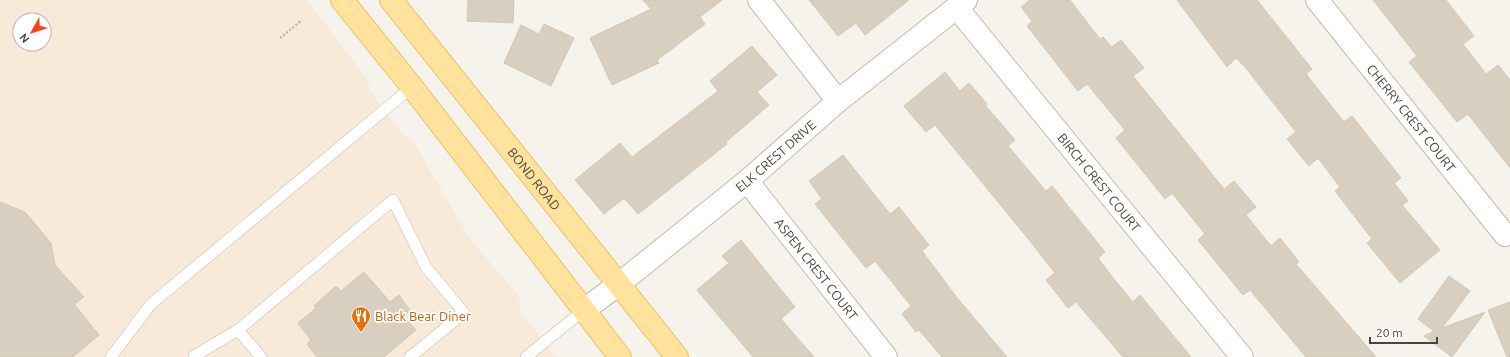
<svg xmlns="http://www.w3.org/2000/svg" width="1510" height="357" font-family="Ubuntu,sans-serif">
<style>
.commercial{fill:#f7ead8;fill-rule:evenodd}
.building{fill:#d8cfc1;stroke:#d3c7b4}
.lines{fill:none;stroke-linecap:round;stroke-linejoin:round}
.lane-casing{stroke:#c2bbae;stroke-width:12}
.street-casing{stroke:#c2bbae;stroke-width:24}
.primary-casing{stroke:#e6c16a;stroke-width:24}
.path{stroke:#c4b79f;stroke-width:2.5;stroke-dasharray:2 2;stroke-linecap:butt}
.lane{stroke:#fff;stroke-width:11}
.street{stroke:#fff;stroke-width:22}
.primary{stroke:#ffe39c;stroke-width:22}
.labels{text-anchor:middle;stroke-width:3.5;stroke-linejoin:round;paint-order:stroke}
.street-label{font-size:13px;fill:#4b4439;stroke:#fff}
.food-label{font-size:13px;fill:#c56008;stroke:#fff;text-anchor:start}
</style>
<rect width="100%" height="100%" fill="#f6f3ec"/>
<!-- commercial -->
<path class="commercial" d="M0,0H307L367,79L371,92L404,136L413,141L470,239L518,295L521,306L519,311L557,357H0ZM20,20H44V44H20Z"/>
<!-- building -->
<g class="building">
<path d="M468,0H514L513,23L467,21Z"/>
<path d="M643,0H722L700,17L705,24L657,60L659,63L612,85L590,38L651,9Z"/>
<path d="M809,0H909L865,35L856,23L838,36Z"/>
<path d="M1030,0H1070L1100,39L1103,37L1112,47L1121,40L1144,68L1133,76L1224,189L1234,181L1256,207L1246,215L1271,246L1280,238L1299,262L1296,264L1376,357H1306L1250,290L1243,295L1198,240L1205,234L1172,193L1165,199L1116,138L1125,130L1087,84L1078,91L1027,26L1032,21L1021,7Z"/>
<path d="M1177,0H1257L1312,69L1306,74L1344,122L1352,116L1401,178L1394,183L1408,201L1402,205L1440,250L1400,283L1367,243L1372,239L1335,191L1340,187L1318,158L1309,166L1287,139L1296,132L1245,67L1236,58L1227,67Z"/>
<path d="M1373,0H1446L1474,36L1463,44L1486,74L1498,65L1510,80V168L1468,114L1457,122L1409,62L1417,56Z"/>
<path d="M544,24L574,38L551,86L504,63L521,25L539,34Z"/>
<path d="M752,46L777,75L757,92L769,105L726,142L727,144L638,214L624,198L604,214L575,180L620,143L632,157L718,91L710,81Z"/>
<path d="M945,72L960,91L969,83L987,104L985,105L1015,140L1008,146L1046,191L1052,186L1105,252L1098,258L1113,278L1133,302L1140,295L1191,357H1123L1076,302L1068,308L1046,280L1055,273L1030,241L935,125L926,132L904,106Z"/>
<path d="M843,155L890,214L899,207L929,245L922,251L958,299L1007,357H942L919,330L916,332L902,314L911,306L888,277L875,261L866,268L815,204L822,199L809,181Z"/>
<path d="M0,202L25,212L51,243L55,265L84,297L74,304L99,335L73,357H0Z"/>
<path d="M741,240L795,307L781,319L814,357H753L697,290L729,263L722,256Z"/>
<path d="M364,272L390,302L399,295L410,310L405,318L416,330L384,357H317L307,344L311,340L298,323L316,308L314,306L336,286L341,291Z"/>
<path d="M1449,276L1470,291L1442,328L1485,312L1452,357L1424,336L1434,331L1418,319Z"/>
<path d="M1510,302V357H1507L1488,310Z"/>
</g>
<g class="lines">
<!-- lane casing -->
<g class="lane-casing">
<g id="lane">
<path d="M238,330L261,357"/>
<path d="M194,356L238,330L393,200L426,267L464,313L410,357"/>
<path d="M111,357L151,304L412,87"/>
<path d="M526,357L584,310"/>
</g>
</g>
<!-- street casing -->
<g class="street-casing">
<g id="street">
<path d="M759,0L838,101"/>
<path id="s1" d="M1317,0L1505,235"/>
<path id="s2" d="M957,8L1242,357"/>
<path id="s3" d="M747,181L886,357"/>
<path id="s4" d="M584,310L619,284L747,181L838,101L966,0"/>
</g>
</g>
<!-- primary casing -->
<g class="primary-casing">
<g id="primary">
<path d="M342,0L412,87L620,357"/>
<path id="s5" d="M391,0L677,357"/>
</g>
</g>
<!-- path -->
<path class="path" d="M280,38L302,20"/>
<!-- lane -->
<use href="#lane" class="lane"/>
<!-- street -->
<use href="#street" class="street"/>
<!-- primary -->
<use href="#primary" class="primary"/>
</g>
<!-- icons -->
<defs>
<g id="restaurant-pin" transform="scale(1)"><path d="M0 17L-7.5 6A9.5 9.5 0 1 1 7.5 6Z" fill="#e8710a" stroke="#fff"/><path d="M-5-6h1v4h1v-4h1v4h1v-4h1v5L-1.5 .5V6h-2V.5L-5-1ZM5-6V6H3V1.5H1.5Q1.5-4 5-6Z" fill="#fff"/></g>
</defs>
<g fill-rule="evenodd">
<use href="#restaurant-pin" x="361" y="316"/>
</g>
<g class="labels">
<!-- street labels -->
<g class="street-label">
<text dy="5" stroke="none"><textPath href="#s1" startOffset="151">CHERRY CREST COURT</textPath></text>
<text dy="5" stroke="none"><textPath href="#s4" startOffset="246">ELK CREST DRIVE</textPath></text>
<text dy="5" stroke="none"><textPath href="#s5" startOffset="229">BOND ROAD</textPath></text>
<text dy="5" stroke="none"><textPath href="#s2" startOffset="225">BIRCH CREST COURT</textPath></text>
<text dy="5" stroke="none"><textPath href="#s3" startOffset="112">ASPEN CREST COURT</textPath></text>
</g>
<!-- food labels -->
<g class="food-label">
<text x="375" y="321">Black Bear Diner</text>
</g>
</g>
<!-- north arrow -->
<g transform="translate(32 32) rotate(231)"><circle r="19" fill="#ffffff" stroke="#b7b4b0"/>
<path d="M0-3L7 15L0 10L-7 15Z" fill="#fc3f1d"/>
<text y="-6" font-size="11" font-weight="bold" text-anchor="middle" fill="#4b4439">N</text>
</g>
<!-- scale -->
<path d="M1370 337v6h67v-6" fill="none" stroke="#4b4439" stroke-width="2"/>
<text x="1376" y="337" font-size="12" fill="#4b4439" stroke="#ffffff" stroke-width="3" paint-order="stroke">20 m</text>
</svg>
